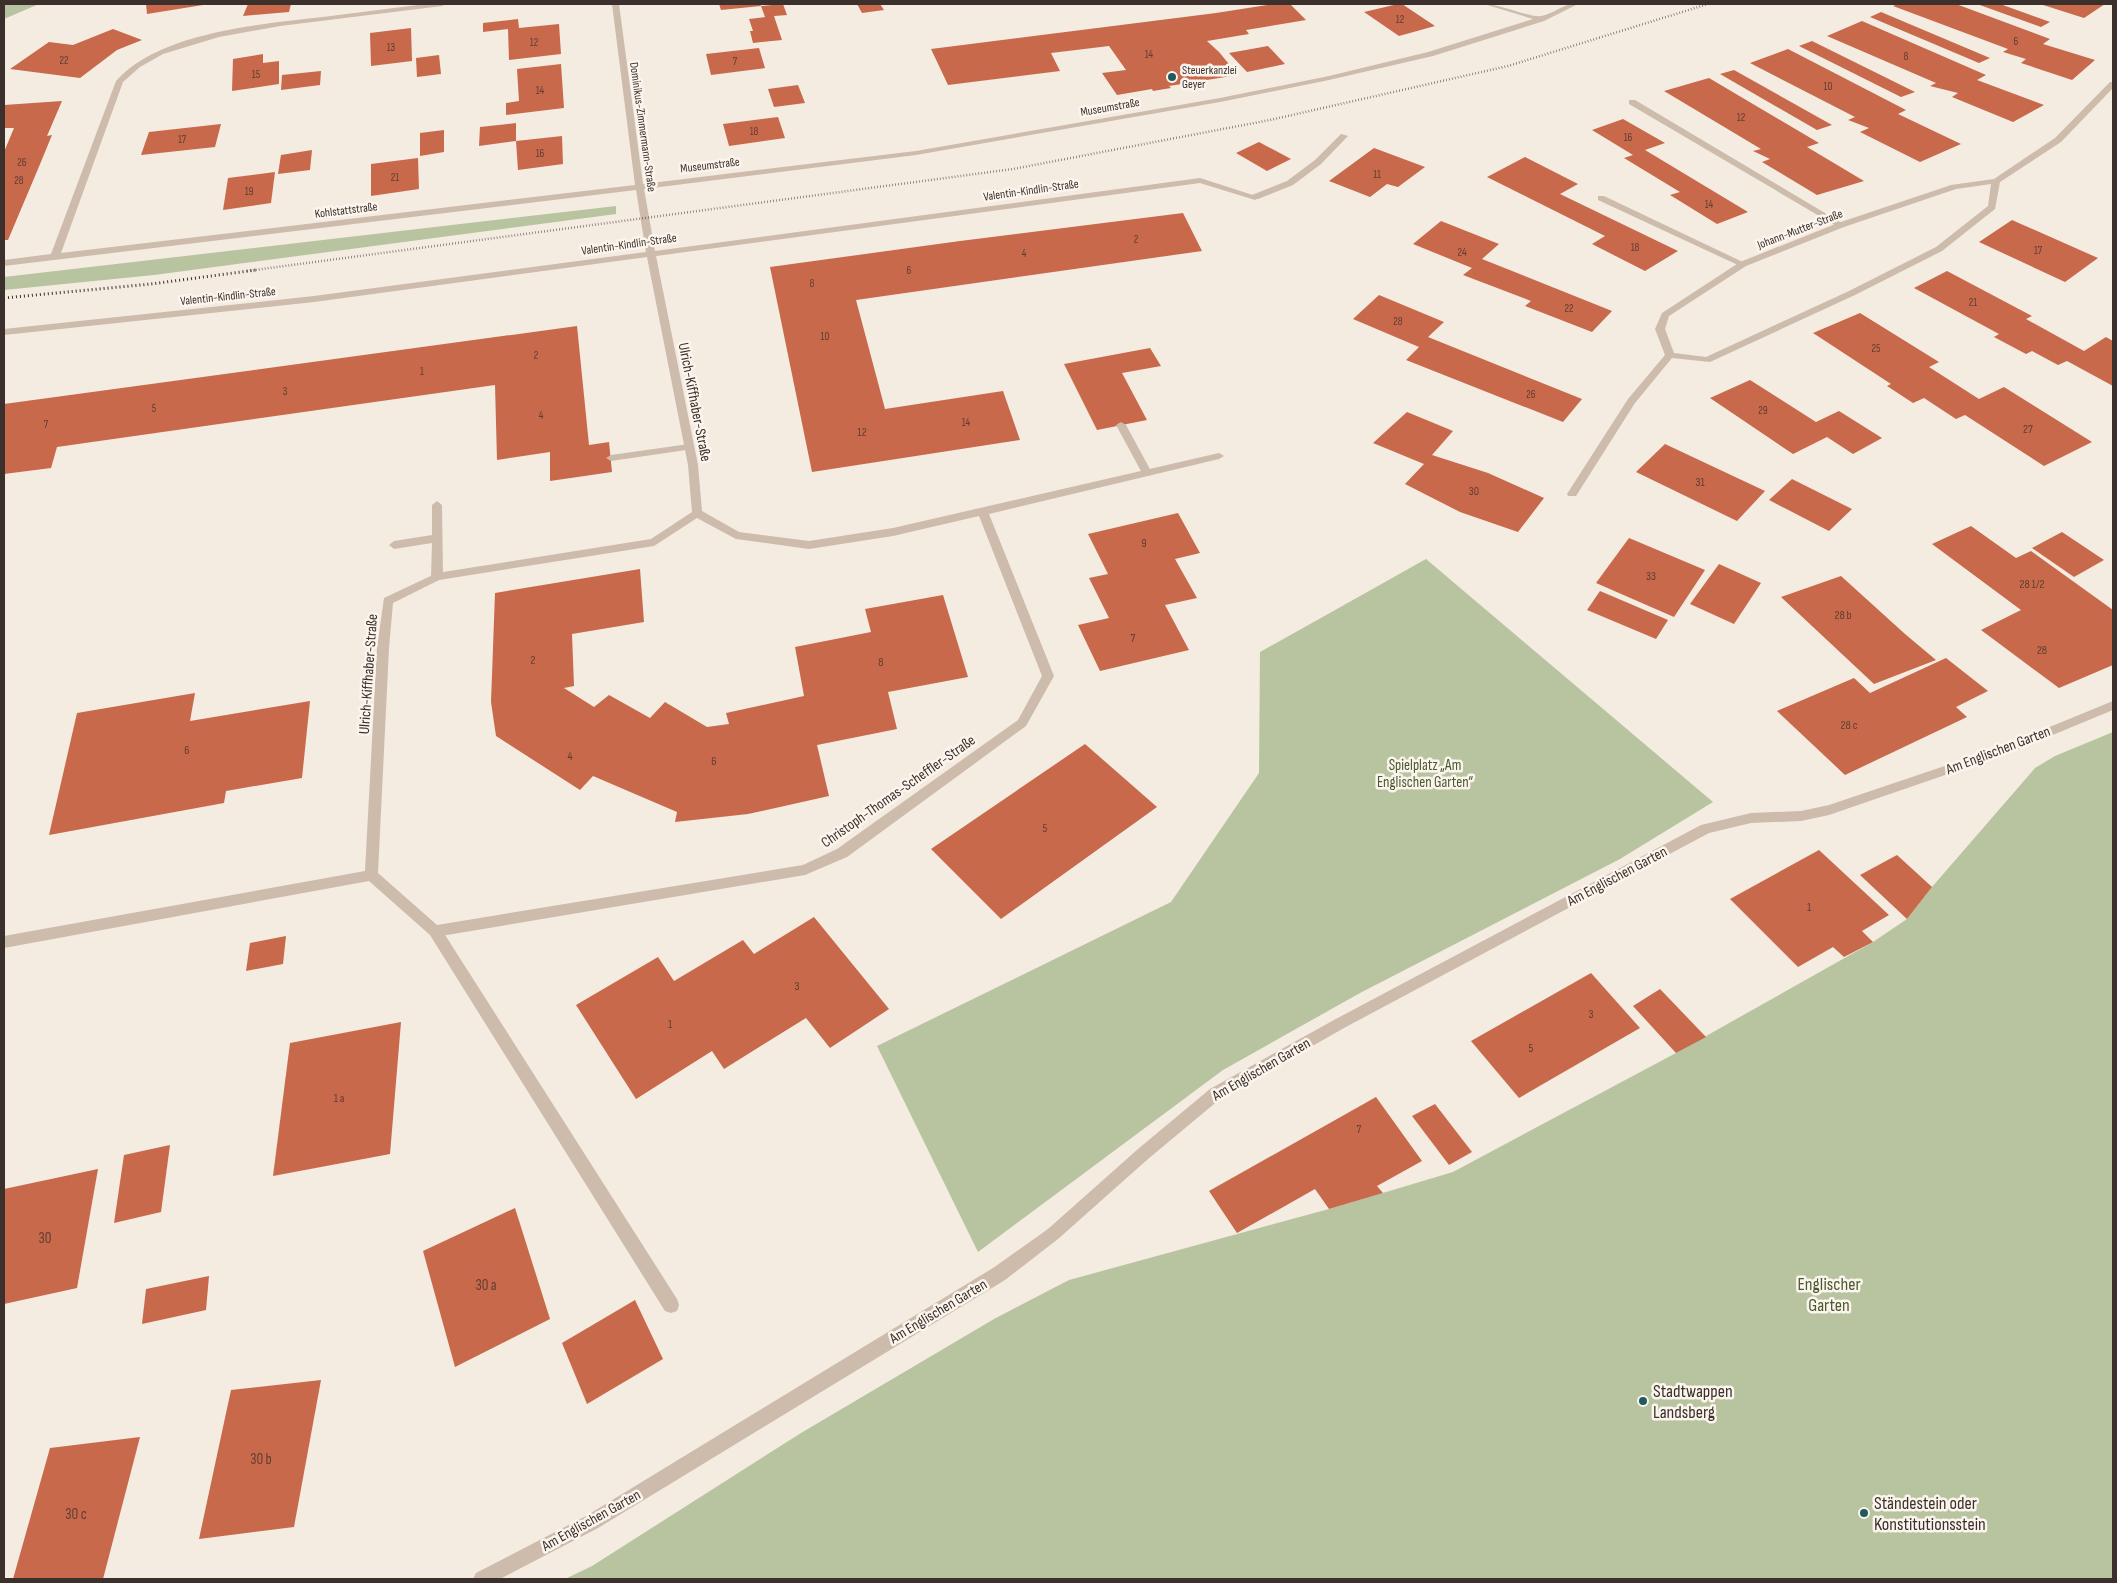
<svg xmlns="http://www.w3.org/2000/svg" width="2117" height="1583" font-family="'Sofia Sans Condensed',sans-serif">
<style>
.green{fill:#b8c4a0}
.building{fill:#c8694b}
.lines{fill:none;stroke-linecap:round;stroke-linejoin:round}
.service{fill:#cdbbac;fill-rule:evenodd}
.minor{fill:#cdbbac;fill-rule:evenodd}
.rail-far1{stroke:#3b302b;stroke-width:2.5;stroke-dasharray:0.5 2.5;stroke-linecap:butt}
.rail{stroke:#3b302b;stroke-width:3;stroke-dasharray:1 3;stroke-linecap:butt}
.poi-dot{fill:#1f5a5e;stroke:#fbf5ee;stroke-width:2}
.labels{text-anchor:middle;stroke-width:5;stroke-linejoin:round;paint-order:stroke}
.far-number-label{font-size:11px;fill:#5e3e33}
.far-poi-label{font-size:12px;fill:#3b302b;stroke:#fbf5ee;text-anchor:start}
.far-street-label{font-size:12px;fill:#3b302b;stroke:#fbf5ee}
.number-label{font-size:12px;fill:#5e3e33}
.street-label{font-size:15px;fill:#3b302b;stroke:#fbf5ee}
.park-label{font-size:15px;fill:#4a5a2e;stroke:#fbf5ee}
.near-number-label{font-size:15px;fill:#5e3e33}
.near-park-label{font-size:18px;fill:#4a5a2e;stroke:#fbf5ee}
.near-poi-label{font-size:18px;fill:#3b302b;stroke:#fbf5ee;text-anchor:start}
</style>
<rect width="100%" height="100%" fill="#f4ebe1"/>
<!-- green -->
<g class="green">
<path d="M4,4H39L4,19Z"/>
<path d="M616,206V214L154,275L4,290V277Z"/>
<path d="M1426,559L1713,802L1620,859L1360,993L1223,1070L978,1252L877,1046L1171,902L1259,773L1260,652Z"/>
<path d="M2113,732V1579H565L592,1566L801,1433L994,1319L1069,1280L1329,1209L1453,1172L1676,1053L1873,942L1907,919L1932,887L2035,768L2055,756Z"/>
</g>
<!-- building -->
<g class="building">
<path d="M146,4H202L203,5L147,14Z"/>
<path d="M248,4H291L289,12L243,16Z"/>
<path d="M719,4H760L761,6L721,10Z"/>
<path d="M783,4L787,15L774,16L782,40L753,43L750,31H753L749,19L765,17L761,6Z"/>
<path d="M857,4H880L884,10L862,13Z"/>
<path d="M1273,4H1290L1306,20L1246,30L1249,34L1207,41L1219,52L1238,75L1169,86L1171,88L1153,91L1152,89L1117,95L1102,73L1126,70L1109,46L1051,53L1060,71L948,85L931,49L1216,13Z"/>
<path d="M1398,4H1402L1435,26L1399,36L1364,12Z"/>
<path d="M1898,4H1956L2050,39L2043,44L2095,60L2072,80L2021,63L2026,59L2003,52L2008,49L1893,6Z"/>
<path d="M1977,4H2000L2050,22L2041,27Z"/>
<path d="M2040,4H2105L2084,18Z"/>
<path d="M1881,12L1990,58L1979,63L1870,17Z"/>
<path d="M518,19L519,28L559,24L561,54L509,60L508,29L483,32V23Z"/>
<path d="M1862,21L1986,75L1977,80L2044,105L2013,122L1952,97L1958,93L1930,86L1936,83L1827,36Z"/>
<path d="M411,28L412,61L371,66L370,33Z"/>
<path d="M113,29L142,40L117,50L80,78L10,69L49,42L73,45Z"/>
<path d="M1812,41L1915,92L1901,97L1799,46Z"/>
<path d="M1268,46L1285,64L1247,72L1229,53Z"/>
<path d="M759,48L765,68L711,75L706,54Z"/>
<path d="M1788,49L1906,110L1898,114L1961,144L1920,162L1860,132L1869,128L1848,120L1855,117L1750,63Z"/>
<path d="M263,54V63L279,61V84L232,91L233,59Z"/>
<path d="M439,55L441,74L417,77L416,58Z"/>
<path d="M561,64L564,108L506,115V103L519,101L517,69Z"/>
<path d="M1734,70L1832,125L1817,130L1720,74Z"/>
<path d="M321,71L320,85L281,90L282,75Z"/>
<path d="M1709,78L1819,143L1807,147L1864,181L1817,195L1762,162L1770,159L1753,151L1761,149L1664,91Z"/>
<path d="M798,85L805,103L774,107L768,89Z"/>
<path d="M62,101L47,136L52,135L38,169L8,240H4V152L14,128H4V105Z"/>
<path d="M778,117L785,138L729,146L723,124Z"/>
<path d="M1623,119L1665,143L1645,150L1748,212L1717,224L1670,195L1680,192L1624,158L1633,155L1592,130Z"/>
<path d="M516,123V141L479,146L480,127Z"/>
<path d="M221,124L215,147L141,155L149,132Z"/>
<path d="M444,130V152L420,156V133Z"/>
<path d="M562,136L563,164L518,170L516,141Z"/>
<path d="M1259,142L1291,159L1267,171L1236,153Z"/>
<path d="M1374,148L1425,167L1398,187L1387,184L1370,197L1329,181Z"/>
<path d="M312,150L310,170L278,174L281,155Z"/>
<path d="M1525,157L1578,184L1560,194L1678,251L1645,271L1592,244L1605,236L1487,177Z"/>
<path d="M418,158L419,189L371,196V164Z"/>
<path d="M275,172L271,203L223,210L228,178Z"/>
<path d="M1183,213L1202,251L856,300L885,409L1003,391L1020,440L812,472L770,267L960,241Z"/>
<path d="M2012,220L2098,258L2065,282L1979,242Z"/>
<path d="M1441,221L1499,244L1482,259L1612,311L1592,332L1525,306L1531,301L1463,275L1472,268L1413,244Z"/>
<path d="M1947,271L2032,316L2026,319L2084,351L2106,337L2113,341V386L2067,361L2058,365L2032,351L2026,354L1994,337L1999,334L1914,288Z"/>
<path d="M1379,295L1444,322L1428,337L1582,399L1563,422L1406,360L1419,347L1353,319Z"/>
<path d="M1860,313L1939,362L1929,367L1979,399L2004,387L2092,442L2044,466L1965,415L1956,419L1924,398L1913,403L1887,386L1891,384L1813,333Z"/>
<path d="M577,326L589,445L609,442L612,472L550,481V452L497,460L495,385L57,447L51,468L4,474V404Z"/>
<path d="M1150,348L1161,366L1122,373L1147,420L1097,430L1064,364Z"/>
<path d="M1750,380L1816,422L1839,411L1882,438L1853,454L1827,437L1793,454L1710,398Z"/>
<path d="M1407,412L1453,431L1432,455L1488,473L1544,498L1518,532L1460,512L1405,484L1424,464L1373,443Z"/>
<path d="M1665,444L1765,491L1737,521L1636,472Z"/>
<path d="M1792,479L1852,509L1829,531L1769,500Z"/>
<path d="M1178,513L1200,553L1175,559L1197,598L1165,605L1189,650L1100,671L1078,625L1109,618L1089,578L1108,574L1088,534Z"/>
<path d="M1971,526L2016,558L2031,551L2113,610V665L2059,688L1981,630L2021,610L1932,544Z"/>
<path d="M2062,532L2104,560L2074,577L2032,548Z"/>
<path d="M1629,538L1705,570L1674,617L1596,583Z"/>
<path d="M1719,564L1761,583L1734,624L1690,604Z"/>
<path d="M640,569L644,622L572,634L574,686L564,688L594,707L609,695L650,718L665,702L707,727L729,724L726,713L804,696L795,647L871,632L865,609L943,595L968,677L888,692L897,729L817,745L829,796L748,814L675,822L677,812L593,776L580,790L496,736L491,702L495,593Z"/>
<path d="M1841,576L1905,634L1936,660L1874,684L1781,597Z"/>
<path d="M1600,591L1668,620L1656,639L1587,610Z"/>
<path d="M1946,658L1988,691L1956,707L1967,717L1845,775L1777,711L1854,678L1870,693Z"/>
<path d="M195,693L190,721L310,701L302,778L226,791L224,803L49,835L77,713Z"/>
<path d="M1085,744L1157,807L1001,919L931,849Z"/>
<path d="M1819,850L1889,915L1862,931L1873,942L1844,957L1833,947L1798,967L1730,899Z"/>
<path d="M1897,855L1932,887L1907,919L1860,875Z"/>
<path d="M814,917L889,1009L830,1048L806,1018L724,1069L712,1051L636,1099L576,1005L658,957L674,981L743,940L754,954Z"/>
<path d="M286,936L283,964L246,971L250,943Z"/>
<path d="M1591,973L1640,1028L1519,1098L1471,1041Z"/>
<path d="M1660,989L1706,1037L1676,1053L1633,1006Z"/>
<path d="M401,1022L390,1154L273,1176L290,1043Z"/>
<path d="M1376,1097L1422,1161L1377,1186L1383,1193L1329,1209L1315,1189L1237,1233L1209,1191Z"/>
<path d="M1435,1104L1472,1152L1449,1165L1412,1116Z"/>
<path d="M170,1145L161,1212L114,1223L124,1155Z"/>
<path d="M98,1169L77,1288L4,1304V1189Z"/>
<path d="M515,1208L550,1319L455,1367L423,1251Z"/>
<path d="M209,1276L206,1310L142,1324L146,1289Z"/>
<path d="M635,1300L663,1359L587,1404L562,1343Z"/>
<path d="M321,1380L294,1527L199,1539L231,1390Z"/>
<path d="M140,1437L103,1579H13L50,1448Z"/>
</g>
<g class="lines">
<!-- service -->
<g class="service">
<path d="M1629,100H1635L1845,225L1838,227L1629,104Z"/>
<path d="M1341,134L1348,136L1321,164L1293,185L1258,199H1252V195L1287,181L1315,160Z"/>
<path d="M1598,196H1604L1747,264L1743,267L1740,266L1598,200Z"/>
<path d="M1121,422L1126,425L1152,473L1151,475L1147,476L1142,473L1116,425Z"/>
<path d="M689,444L693,445V449L611,461L606,458L611,455Z"/>
<path d="M437,501L442,505L443,577L437,581L431,577L432,543L394,549L389,545L394,541L432,535V505Z"/>
<path d="M435,925L440,927L677,1299L679,1305L677,1311L671,1313L665,1311L430,935L428,931L430,927Z"/>
</g>
<!-- minor -->
<g class="minor">
<path d="M426,4H446L442,6L280,26L219,37L163,54L140,67L123,82L61,253L635,185L612,4H619L643,184L916,151L1220,98L1329,76L1428,52L1533,19L1484,4C1500,4 1530,18 1541,16C1554,14 1563,3 1578,4L1544,21L1433,56L1329,80L1220,102L916,155L644,189L655,251L1200,178L1259,197L1255,200L1200,183L656,256L698,465L702,511L739,532L809,541L893,528L1219,453L1224,456L1219,459L989,514L1054,676L1026,726L847,857L805,875L435,937L430,935L369,881L4,948V936L365,871L377,648L384,598L437,573L651,539L692,512L688,465L647,257L314,302L4,335V329L314,296L646,252L636,190L4,266V260L51,254L116,81C161,30 267,24 331,16C362,12 394,8 426,4ZM979,516L1042,676L1018,720L837,849L803,865L437,925L378,873L389,648L393,603L439,580L654,546L697,518L736,539L809,549L893,536Z"/>
<path d="M2110,82H2113V88L2061,142L2000,182L1995,209L1942,251L1855,295L1710,362L1672,358L1635,403L1576,496H1568L1567,494L1628,399L1665,355L1655,329L1662,313L1740,262L1838,223L1951,185L1994,179L2055,138ZM1991,184L1988,206L1936,247L1849,291L1706,357L1674,353L1665,329L1669,316L1746,266L1844,227L1956,189Z"/>
<path d="M2113,701V710L2009,753L1829,815L1801,821L1751,823L1709,833L1344,1028L1220,1099L1148,1159L1058,1239L1005,1280L598,1528L500,1579H473L476,1573L586,1516L993,1268L1048,1229L1138,1149L1210,1089L1334,1020L1701,825L1751,813L1801,811L1829,805L2001,747Z"/>
</g>
<!-- rail-far1 -->
<path class="rail-far1" d="M247,271L1013,169L1270,120L1508,66L1708,4"/>
<!-- rail -->
<path class="rail" d="M4,298L151,284L256,270"/>
</g>
<!-- markers -->
<g class="poi-dot">
<circle cx="1172" cy="77" r="5"/>
<circle cx="1643" cy="1401" r="5"/>
<circle cx="1864" cy="1513" r="5"/>
</g>
<g class="labels">
<!-- far-number labels -->
<g class="far-number-label">
<text x="1400" y="23">12</text>
<text x="2016" y="45">6</text>
<text x="534" y="46">12</text>
<text x="391" y="51">13</text>
<text x="1149" y="58">14</text>
<text x="1906" y="60">8</text>
<text x="64" y="64">22</text>
<text x="735" y="65">7</text>
<text x="256" y="78">15</text>
<text x="1828" y="90">10</text>
<text x="540" y="94">14</text>
<text x="1741" y="121">12</text>
<text x="754" y="135">18</text>
<text x="1628" y="141">16</text>
<text x="182" y="143">17</text>
<text x="540" y="157">16</text>
<text x="22" y="166">26</text>
<text x="1377" y="178">11</text>
<text x="395" y="181">21</text>
<text x="19" y="184">28</text>
<text x="249" y="195">19</text>
<text x="1709" y="208">14</text>
<text x="1136" y="243">2</text>
<text x="1635" y="251">18</text>
<text x="2038" y="254">17</text>
<text x="1462" y="256">24</text>
<text x="1024" y="257">4</text>
<text x="909" y="274">6</text>
<text x="812" y="287">8</text>
<text x="1973" y="306">21</text>
<text x="1569" y="312">22</text>
<text x="1398" y="325">28</text>
<text x="825" y="340">10</text>
<text x="1876" y="352">25</text>
<text x="536" y="359">2</text>
<text x="422" y="375">1</text>
<text x="285" y="395">3</text>
<text x="1531" y="398">26</text>
<text x="154" y="412">5</text>
<text x="1763" y="414">29</text>
<text x="541" y="419">4</text>
<text x="966" y="426">14</text>
<text x="46" y="428">7</text>
</g>
<!-- far-poi labels -->
<g class="far-poi-label">
<text x="1182" y="74">Steuerkanzlei<tspan x="1182" dy="14">Geyer</tspan></text>
</g>
<!-- far-street labels -->
<g class="far-street-label">
<text transform="translate(1110 107) rotate(-10)" y="4">Museumstraße</text>
<text transform="translate(643 127) rotate(82)" y="4">Dominikus-Zimmermann-Straße</text>
<text transform="translate(710 165) rotate(-7)" y="4">Museumstraße</text>
<text transform="translate(1031 190) rotate(-8)" y="4">Valentin-Kindlin-Straße</text>
<text transform="translate(346 210) rotate(-7)" y="4">Kohlstattstraße</text>
<text transform="translate(1800 229) rotate(-21)" y="4">Johann-Mutter-Straße</text>
<text transform="translate(629 244) rotate(-8)" y="4">Valentin-Kindlin-Straße</text>
<text transform="translate(228 296) rotate(-6)" y="4">Valentin-Kindlin-Straße</text>
</g>
<!-- number labels -->
<g class="number-label">
<text x="2028" y="433">27</text>
<text x="862" y="436">12</text>
<text x="1700" y="486">31</text>
<text x="1474" y="495">30</text>
<text x="1144" y="547">9</text>
<text x="1651" y="580">33</text>
<text x="2032" y="588">28 1/2</text>
<text x="1843" y="619">28 b</text>
<text x="1133" y="642">7</text>
<text x="2042" y="654">28</text>
<text x="533" y="664">2</text>
<text x="881" y="666">8</text>
<text x="1849" y="729">28 c</text>
<text x="187" y="754">6</text>
<text x="570" y="760">4</text>
<text x="714" y="765">6</text>
<text x="1045" y="832">5</text>
<text x="1809" y="911">1</text>
<text x="797" y="990">3</text>
<text x="1591" y="1018">3</text>
<text x="670" y="1028">1</text>
<text x="1531" y="1052">5</text>
<text x="339" y="1102">1 a</text>
<text x="1359" y="1133">7</text>
</g>
<!-- street labels -->
<g class="street-label">
<text transform="translate(695 402) rotate(79)" y="5">Ulrich-Kiffhaber-Straße</text>
<text transform="translate(368 674) rotate(-86)" y="5">Ulrich-Kiffhaber-Straße</text>
<text transform="translate(1998 750) rotate(-21)" y="5">Am Englischen Garten</text>
<text transform="translate(898 791) rotate(-35)" y="5">Christoph-Thomas-Scheffler-Straße</text>
<text transform="translate(1617 876) rotate(-28)" y="5">Am Englischen Garten</text>
<text transform="translate(1261 1069) rotate(-30)" y="5">Am Englischen Garten</text>
<text transform="translate(938 1311) rotate(-31)" y="5">Am Englischen Garten</text>
<text transform="translate(591 1520) rotate(-29)" y="5">Am Englischen Garten</text>
</g>
<!-- park labels -->
<g class="park-label">
<text x="1425" y="770">Spielplatz „Am<tspan x="1425" dy="17">Englischen Garten“</tspan></text>
</g>
<!-- near-number labels -->
<g class="near-number-label">
<text x="45" y="1243">30</text>
<text x="486" y="1290">30 a</text>
<text x="261" y="1464">30 b</text>
<text x="76" y="1519">30 c</text>
</g>
<!-- near-park labels -->
<g class="near-park-label">
<text x="1829" y="1290">Englischer<tspan x="1829" dy="21">Garten</tspan></text>
</g>
<!-- near-poi labels -->
<g class="near-poi-label">
<text x="1653" y="1397">Stadtwappen<tspan x="1653" dy="21">Landsberg</tspan></text>
<text x="1874" y="1509">Ständestein oder<tspan x="1874" dy="21">Konstitutionsstein</tspan></text>
</g>
</g>
<!-- border -->
<rect width="2117" height="1583" fill="none" stroke="#3b302b" stroke-width="10"/>
</svg>
